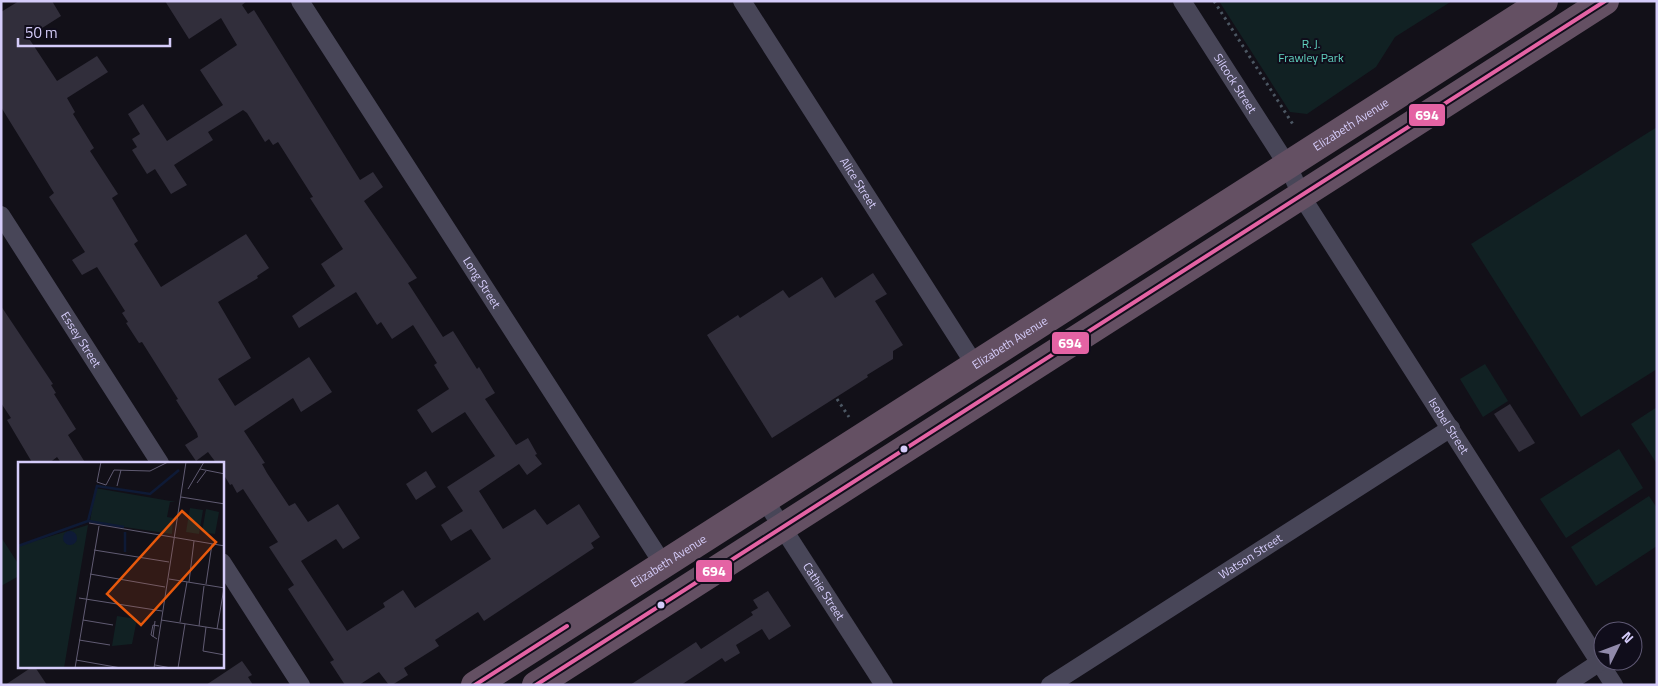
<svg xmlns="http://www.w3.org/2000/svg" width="1658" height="686" font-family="'Titillium Web',sans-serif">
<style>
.green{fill:#112123}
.building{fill:#312e3b}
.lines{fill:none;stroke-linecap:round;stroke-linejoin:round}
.path{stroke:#4c5763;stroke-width:3;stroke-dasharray:2.5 4;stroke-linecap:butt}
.street{stroke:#484658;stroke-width:18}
.highway{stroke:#645063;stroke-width:28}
.bus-1-casing{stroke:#100d1b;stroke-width:8}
.bus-1{stroke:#e463a4;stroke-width:4}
.bus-dot{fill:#d5ccfa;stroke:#100d1b;stroke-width:2}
.labels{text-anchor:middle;stroke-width:4;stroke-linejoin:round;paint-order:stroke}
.park-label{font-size:12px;fill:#60d2bf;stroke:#100d1b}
.street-label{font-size:12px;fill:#d5ccfa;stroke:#100d1b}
.inset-river{fill:none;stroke:#0e1a36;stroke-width:2.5}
.inset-road{fill:none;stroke:#605b72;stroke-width:1}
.view{fill:#e8590c;fill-opacity:0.15;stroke:#e8590c;stroke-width:2.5}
.inset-edge{fill:none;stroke:#d5ccfa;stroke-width:2.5}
.line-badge{stroke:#100d1b;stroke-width:2}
.badge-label{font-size:14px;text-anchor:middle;font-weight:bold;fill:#fff}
</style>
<rect width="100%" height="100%" fill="#121018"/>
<!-- green -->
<g class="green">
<path d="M1219,1H1452L1395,37L1376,67L1307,114L1290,112Z"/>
<path d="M1657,127V369L1581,417L1471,244Z"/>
<path d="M1485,364L1508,401L1483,417L1460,379Z"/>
<path d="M1657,407V464L1631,424Z"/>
<path d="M1619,449L1643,488L1566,538L1540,499Z"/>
<path d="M1649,496L1657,508V546L1596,586L1571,547Z"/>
<path d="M1,537L19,565V576L1,586Z"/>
</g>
<!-- building -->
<g class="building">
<path d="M19,1H52L61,16L28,37L57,81L97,56L108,72L67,98L75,112L73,114L94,148L90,151L118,194L112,198L138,241L134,244L161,287L246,234L269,268L257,276L258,278L218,302L251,358L218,379L235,406L309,357L332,392L301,412L293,398L244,431L265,463L262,464L267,473L289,506L295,503L308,522L338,504L360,538L343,549L336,539L301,561L347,631L385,607L383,603L403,590L415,608L491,559L471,529L451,541L441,525L463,511L447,487L495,456L465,412L432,433L417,410L449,389L434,365L437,363L413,325L392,339L381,322L377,325L356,292L299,328L292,316L335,286L321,264L343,249L310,198L313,197L278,142L273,145L269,139L265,142L247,113L243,110L208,132L213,140L174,165L187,185L171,194L155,169L147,174L132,150L137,147L132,139L140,134L128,114L143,104L167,141L223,105L200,70L237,45L221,18L189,39L165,1H247L242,5L248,14L254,10L360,180L373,172L383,187L364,201L417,278L408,283L443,337L453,331L477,369L479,367L495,393L485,399L516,445L528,438L537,454L535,455L542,464L527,475L519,464L479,491L503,529L535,509L547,525L579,504L600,537L591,543L594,548L484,621L478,612L435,640L439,646L404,668L408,675L392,685H389L379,672L359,685H345L330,662L334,660L288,589L294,585L269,547L278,542L243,489L237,493L232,484L230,485L222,472V464H217L208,452L196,461L185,445L198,437L197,433L176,400L178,399L142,342L139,343L126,323L128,322L122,313L125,311L97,267L82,275L72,260L85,252L49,197L54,193L1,107V12Z"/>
<path d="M873,273L887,294L875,301L903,345L893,351V359L867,375L868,377L772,438L707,335L738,315L740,318L783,290L789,298L822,277L835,298Z"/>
<path d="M1,306L53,384L51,385L56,393L54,394L76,429L68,435L86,464H62L57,457L48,464H33L7,420L11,418L1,403Z"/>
<path d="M1510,404L1535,443L1519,452L1494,414Z"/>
<path d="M426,471L436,487L416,500L406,484Z"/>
<path d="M768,591L791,626L769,640L762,629L736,645L740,653L725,662L722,658L681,685H630L696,642L701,649L753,615L751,612L758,608L753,600Z"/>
<path d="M242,661L252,675L248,677L253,685H206Z"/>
<path d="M32,667H35L47,685H5Z"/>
</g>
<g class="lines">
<!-- path -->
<g class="path">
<path d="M1214,1L1294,126"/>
<path d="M837,399L849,417"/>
</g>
<!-- street -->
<g class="street">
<path id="s1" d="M300,1L663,564"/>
<path id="s2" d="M742,1L975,365"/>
<path id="s3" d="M1182,1L1288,166L1302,197L1614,685"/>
<path id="s4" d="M1,215L160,463"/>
<path id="s5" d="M764,499L884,685"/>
<path d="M222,562L301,685"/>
<path id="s6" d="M1050,685L1451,428"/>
<path d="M1565,685L1600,662"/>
</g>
<!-- highway -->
<g class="highway">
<path id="s7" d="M475,685L1544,1"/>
<path d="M536,685L1605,1"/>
</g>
<!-- bus-1 casing -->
<g class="bus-1-casing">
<g id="bus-1">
<path d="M475,685L567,626"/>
<path d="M536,685L1605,1"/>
</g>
</g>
<!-- bus-1 -->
<use href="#bus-1" class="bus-1"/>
</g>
<!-- markers -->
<g class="bus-dot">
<circle cx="904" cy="449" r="4.5"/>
<circle cx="661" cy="605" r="4.5"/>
</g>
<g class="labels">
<!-- park labels -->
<g class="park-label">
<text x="1311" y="48">R. J.<tspan x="1311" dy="14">Frawley Park</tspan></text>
</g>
<!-- street labels -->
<g class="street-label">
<text dy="4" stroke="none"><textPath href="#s3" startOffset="98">Silcock Street</textPath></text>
<text dy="4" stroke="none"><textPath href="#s7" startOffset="1040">Elizabeth Avenue</textPath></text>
<text dy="4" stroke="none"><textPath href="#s2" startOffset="216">Alice Street</textPath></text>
<text dy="4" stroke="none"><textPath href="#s1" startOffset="335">Long Street</textPath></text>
<text dy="4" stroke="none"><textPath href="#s4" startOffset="148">Essey Street</textPath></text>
<text dy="4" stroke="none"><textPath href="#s7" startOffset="635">Elizabeth Avenue</textPath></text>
<text dy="4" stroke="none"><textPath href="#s3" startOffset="502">Isobel Street</textPath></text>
<text dy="4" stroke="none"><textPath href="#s6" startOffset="238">Watson Street</textPath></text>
<text dy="4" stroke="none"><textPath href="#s7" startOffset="230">Elizabeth Avenue</textPath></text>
<text dy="4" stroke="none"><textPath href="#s5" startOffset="110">Cathie Street</textPath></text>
</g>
</g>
<!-- overview -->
<g transform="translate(18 462)">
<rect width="206" height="206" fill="#121018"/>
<path d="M77,26L158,40H152L149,55L155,56L154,72L72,60ZM172,46L185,48L181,72L168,70ZM188,47L201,50L197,72L184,70ZM70,63L46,206H0V84ZM99,154L119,157L114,182L94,184Z" fill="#112123"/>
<path d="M45 76a7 7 0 1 1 14 0a7 7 0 1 1-14 0Z" fill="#0e1a36"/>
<path class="inset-river" d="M70,59L106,65M107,70V90M0,84L70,59L79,24L132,32L161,8"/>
<path class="inset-road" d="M83,0L79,20L88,23L96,8L132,9L150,0M182,7L207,12M179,21L188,9M99,24L103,8M170,27L186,0M163,35L207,42M71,61L207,84M76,88L151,100M72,112L147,125M151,117L207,126M171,120L176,79M188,122L194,82M61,136L144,149M65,158L95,163M143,158L207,168M162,160L169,120M181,164L186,124M188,165L185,189L207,193M199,167L206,126M135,175L137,159M139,177L133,173L135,163L141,164M61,178L92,183M58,198L103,206M137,203L153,206M57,206L81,64M136,206L168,0M160,206L167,162"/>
<path class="view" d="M164,49L198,80L123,163L89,132Z"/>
<rect width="206" height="206" class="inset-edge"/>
</g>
<g class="line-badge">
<rect x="1408" y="103" width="38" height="24" rx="5" fill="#e463a4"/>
<rect x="1051" y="331" width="39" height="24" rx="5" fill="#e463a4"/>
<rect x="695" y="559" width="38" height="24" rx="5" fill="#e463a4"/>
</g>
<g class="badge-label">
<text x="1427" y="120">694</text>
<text x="1070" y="348">694</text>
<text x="714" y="576">694</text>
</g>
<!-- border -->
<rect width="1658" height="686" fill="none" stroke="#d5ccfa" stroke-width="5"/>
<!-- north arrow -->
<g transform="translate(1618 646) rotate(48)"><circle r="24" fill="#100d1b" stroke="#5f5974"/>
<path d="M0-4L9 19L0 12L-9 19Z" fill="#918aab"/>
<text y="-8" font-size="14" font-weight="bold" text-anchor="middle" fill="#d5ccfa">N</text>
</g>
<!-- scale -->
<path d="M18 38v8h152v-8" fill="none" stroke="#d5ccfa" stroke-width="2.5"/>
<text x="25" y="38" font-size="15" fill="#d5ccfa" stroke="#100d1b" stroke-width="4" paint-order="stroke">50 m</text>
</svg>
